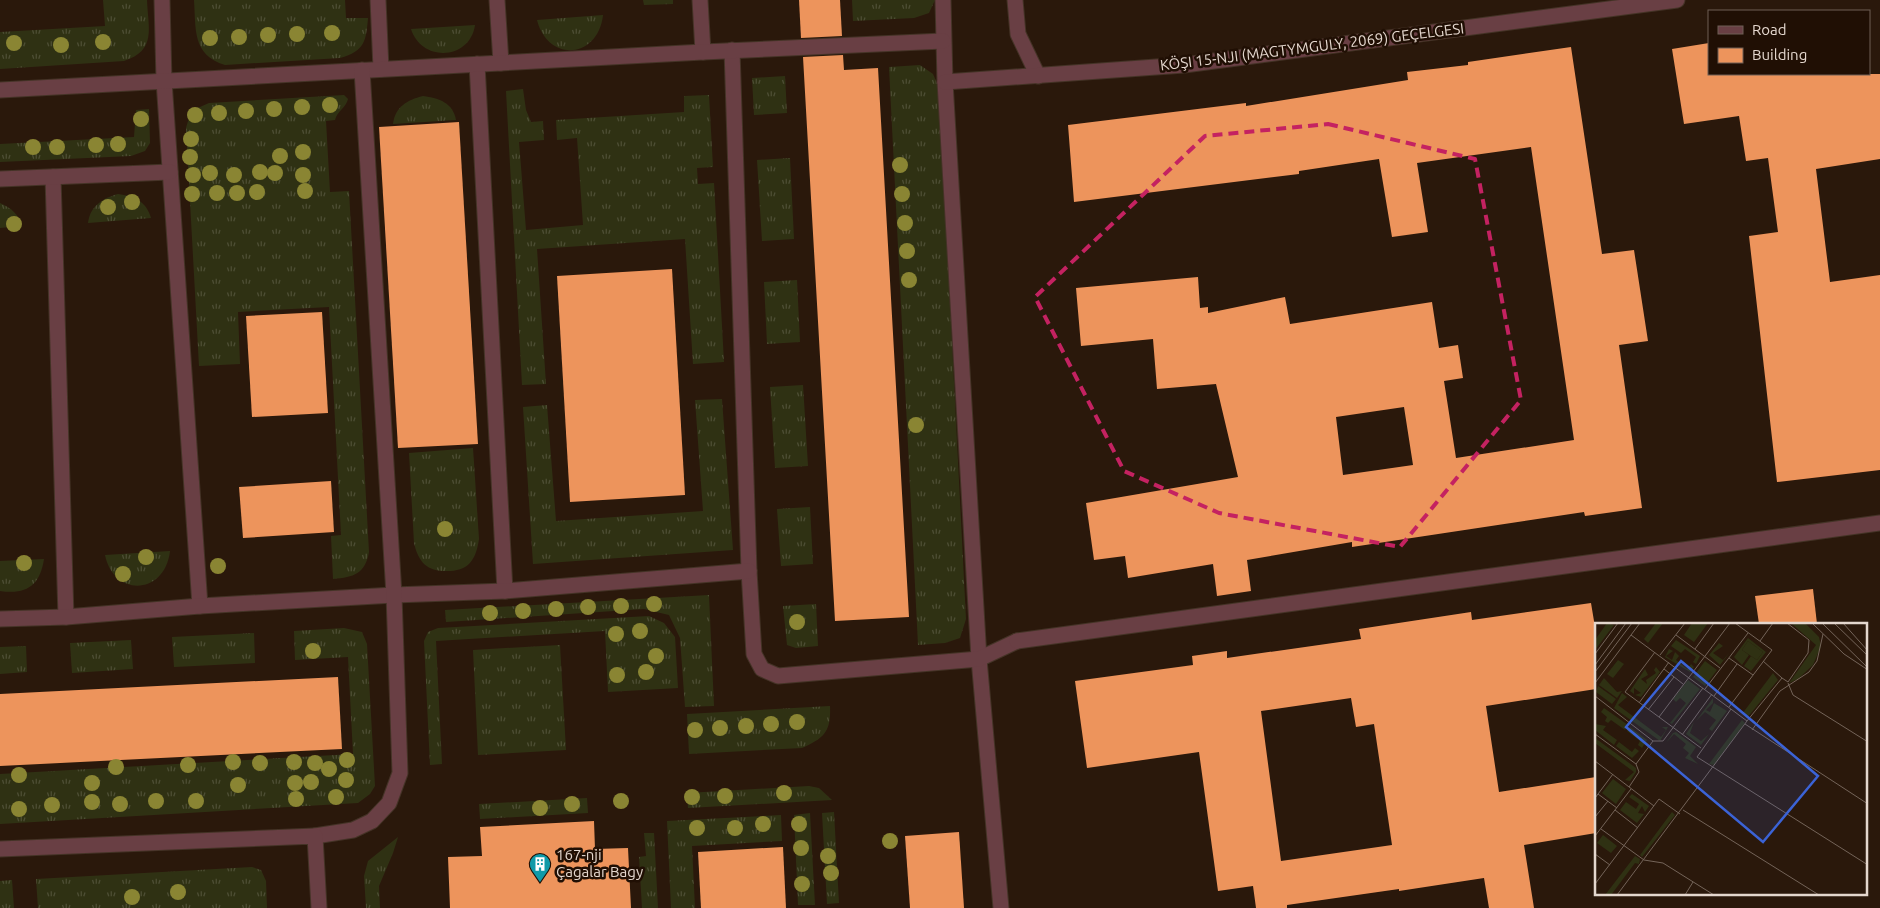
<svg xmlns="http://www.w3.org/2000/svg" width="1880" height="908" font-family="Ubuntu,sans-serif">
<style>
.grass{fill:url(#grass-tufts)}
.building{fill:#ed945c;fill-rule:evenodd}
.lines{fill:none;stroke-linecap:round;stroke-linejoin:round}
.lane-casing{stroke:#443326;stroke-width:17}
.street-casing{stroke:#443326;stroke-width:17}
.lane{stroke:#693f44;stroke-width:15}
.street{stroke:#693f44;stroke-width:15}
.tree{fill:#8a8533}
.marked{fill:none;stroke:#c42261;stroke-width:4;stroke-dasharray:10 6;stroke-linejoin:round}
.labels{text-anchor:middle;stroke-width:5;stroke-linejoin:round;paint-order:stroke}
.street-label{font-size:15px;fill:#e4d7ce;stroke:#200f04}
.poi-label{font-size:15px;fill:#e4d7ce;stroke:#200f04;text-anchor:start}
.inset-road{fill:none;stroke:#746459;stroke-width:1}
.view{fill:#3b63d6;fill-opacity:0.15;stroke:#3b63d6;stroke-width:2.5}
.inset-edge{fill:none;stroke:#e4d7ce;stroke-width:2.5}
</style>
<defs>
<pattern id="grass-tufts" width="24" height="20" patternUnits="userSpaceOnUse" patternTransform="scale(1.25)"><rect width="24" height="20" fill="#2f3113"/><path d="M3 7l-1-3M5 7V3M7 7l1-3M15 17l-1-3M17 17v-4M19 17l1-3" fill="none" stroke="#4d4e34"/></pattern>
</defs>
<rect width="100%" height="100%" fill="#2a180b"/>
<!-- grass -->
<g class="grass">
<path d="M103,0H147C148,29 157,50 124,61L0,69V32L105,26Z"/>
<path d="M194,0H345L346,18H368C366,41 365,51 340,58L225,65C192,55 196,29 194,0Z"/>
<path d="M643,0H673V4L644,5Z"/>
<path d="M852,0H935L929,13L914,18L853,21Z"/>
<path d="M603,15C598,59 548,63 537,20Z"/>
<path d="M475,25C470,60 422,63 411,29Z"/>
<path d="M920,65L933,74L939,88L966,619L960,638L945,643L918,645L889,67Z"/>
<path d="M785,76L787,113L754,115L752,78Z"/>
<path d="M523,89L526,110L531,122L543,121L544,140L519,142L526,230L583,225L577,138L557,140L556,120L684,112V96L709,95L713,167L697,168L698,184L714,183L724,362L693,364L685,239L537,249L546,384L522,385L506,91Z"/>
<path d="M344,95L348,99C346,108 337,111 335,120L326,121L330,192L349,191L369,552C365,574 354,577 333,579L331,536L341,535L329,307L238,312L240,364L199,366L186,128L191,111L209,103Z"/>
<path d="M423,96C439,98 453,103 456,120L393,124C395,107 407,100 423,96Z"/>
<path d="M149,109L150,143L145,151L131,156L0,162V144L134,137L136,110Z"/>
<path d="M790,158L794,239L762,241L757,160Z"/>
<path d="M118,194C134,196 146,201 151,218L88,223C90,206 103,198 118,194Z"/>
<path d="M0,203C11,208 19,214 21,226L0,228Z"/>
<path d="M797,280L800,342L767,344L764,282Z"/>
<path d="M803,385L808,466L775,468L770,387Z"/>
<path d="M722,399L733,550L533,564L523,407L547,405L556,521L703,511L695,400Z"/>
<path d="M473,448L479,539C476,558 470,570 450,571C428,572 419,564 414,543L409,453Z"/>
<path d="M810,507L813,564L781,566L777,509Z"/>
<path d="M170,551C165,595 114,598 105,555Z"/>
<path d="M44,559C40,585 27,595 0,591V561Z"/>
<path d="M709,595L714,706L685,707L680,638L669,615L644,609L446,622L445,610Z"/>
<path d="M816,604L818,646L796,648L787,645L783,606Z"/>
<path d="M649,616L664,623L675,637L678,688L608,692L605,631L436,641L442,764L430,765L424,641L428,632L438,628Z"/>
<path d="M344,628L362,632L367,644L375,786L370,794L358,803L0,824V774L353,754L348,657L295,660L294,631Z"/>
<path d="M254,633L255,663L174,667L172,637Z"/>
<path d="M131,640L133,669L72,673L70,643Z"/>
<path d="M560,645L566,750L478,755L473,650Z"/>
<path d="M26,646L27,672L0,674V647Z"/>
<path d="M830,706C831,731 825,738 802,748L689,754L687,714Z"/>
<path d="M809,786L819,788L832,800L688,808L687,793Z"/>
<path d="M587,798L588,813L480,819L479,804Z"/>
<path d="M834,812L839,903L827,904L822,813Z"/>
<path d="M810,813L815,905H798L794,815Z"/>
<path d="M781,815L782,841L692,846L695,908H671L667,821Z"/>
<path d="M644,833H654L658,908H642L639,857L646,856Z"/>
<path d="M398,837L393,853L379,886L380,908H366L364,876L368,861Z"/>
<path d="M252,867L261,870L266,881L267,908H38L36,879Z"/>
<path d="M12,880L14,908H0V881Z"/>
</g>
<!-- building -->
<g class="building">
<path d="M799,0H840L842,36L801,38Z"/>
<path d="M1709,43V74H1880V159L1816,169L1830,282L1880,275V470L1777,482L1749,236L1778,232L1768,158L1746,161L1739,116L1684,124L1672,49Z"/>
<path d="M1571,47L1602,254L1634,250L1648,341L1619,345L1642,508L1585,516L1584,512L1352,547V542L1247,560L1251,591L1217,596L1213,564L1128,578L1125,556L1094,560L1086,503L1238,477L1216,384L1157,389L1153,339L1081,346L1076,288L1198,277L1200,308L1208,307V313L1285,297L1290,324L1432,302L1439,348L1458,345L1463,378L1444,381L1456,458L1574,440L1531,147L1417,163L1428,232L1392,237L1379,159L1299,171V174L1074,202L1068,125L1246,103V106L1408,80L1407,72L1468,65V62ZM1404,407L1413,465L1343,475L1336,417Z"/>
<path d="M843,55L844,70L878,68L909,617L835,621L803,57Z"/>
<path d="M459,122L478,444L398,448L379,127Z"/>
<path d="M672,269L685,495L570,502L557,276Z"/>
<path d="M322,312L328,413L252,417L246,316Z"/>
<path d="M331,481L334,532L243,538L239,487Z"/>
<path d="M1813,589L1817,624H1759L1755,596Z"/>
<path d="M1591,603L1596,633V689L1486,706L1499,792L1596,777V833L1524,845L1534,908H1489L1484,878L1399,891V889L1287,905V908H1256L1253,886L1218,891L1199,752L1087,768L1075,681L1193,665L1192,656L1227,651V658L1361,639L1359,629L1471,612L1472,620ZM1351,698L1356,727L1374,724L1392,845L1281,861L1261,711Z"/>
<path d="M338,677L342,749L0,766V694Z"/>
<path d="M594,821L595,849L628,848L631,908H450L448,857L482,856L480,827Z"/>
<path d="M959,832L964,908H910L905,836Z"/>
<path d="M783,847L786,908H701L698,852Z"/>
</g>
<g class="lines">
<!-- lane casing -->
<g class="lane-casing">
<g id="lane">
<path d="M162,0L164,81L200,606"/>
<path d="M378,0L381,69"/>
<path d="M497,0L501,63"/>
<path d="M700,0L703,52"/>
<path d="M943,0L945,82L979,659L1001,908"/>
<path d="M732,50L749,571L754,654L762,669L778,676L979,659L1017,641"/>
<path d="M477,64L505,591"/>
<path d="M0,90L703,52L943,41"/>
<path d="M53,177L66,617"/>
<path d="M0,179L170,172"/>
<path d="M0,619L66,617L200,606L394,595L505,591L749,571"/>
<path d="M315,836L353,830L372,821L389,803L400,773L394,595L362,70"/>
<path d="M0,849L315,836L319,908"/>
</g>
</g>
<!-- street casing -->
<g class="street-casing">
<g id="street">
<path d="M1015,0L1018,34L1038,76"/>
<path d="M945,82L1184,65L1677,0"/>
<path d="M1017,641L1880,523"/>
</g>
</g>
<!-- lane -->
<use href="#lane" class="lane"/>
<!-- street -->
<use href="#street" class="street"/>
</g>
<!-- trees -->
<g class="tree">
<circle cx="332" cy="33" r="8"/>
<circle cx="297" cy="34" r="8"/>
<circle cx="268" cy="35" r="8"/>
<circle cx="239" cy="37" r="8"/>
<circle cx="210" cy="38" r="8"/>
<circle cx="103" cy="42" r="8"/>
<circle cx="14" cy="43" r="8"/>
<circle cx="61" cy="45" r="8"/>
<circle cx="330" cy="105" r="8"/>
<circle cx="302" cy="107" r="8"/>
<circle cx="274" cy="109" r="8"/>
<circle cx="246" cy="111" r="8"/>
<circle cx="219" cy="113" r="8"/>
<circle cx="195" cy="115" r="8"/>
<circle cx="141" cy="119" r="8"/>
<circle cx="191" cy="139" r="8"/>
<circle cx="118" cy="144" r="8"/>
<circle cx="96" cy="145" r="8"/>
<circle cx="33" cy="147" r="8"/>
<circle cx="57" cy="147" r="8"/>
<circle cx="303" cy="152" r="8"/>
<circle cx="280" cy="156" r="8"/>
<circle cx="190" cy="157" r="8"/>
<circle cx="900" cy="165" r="8"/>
<circle cx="260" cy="172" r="8"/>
<circle cx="210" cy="173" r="8"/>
<circle cx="275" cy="173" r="8"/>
<circle cx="193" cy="175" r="8"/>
<circle cx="234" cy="175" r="8"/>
<circle cx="303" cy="175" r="8"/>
<circle cx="305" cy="191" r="8"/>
<circle cx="257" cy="192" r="8"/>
<circle cx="217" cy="193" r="8"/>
<circle cx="237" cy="193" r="8"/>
<circle cx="192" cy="194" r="8"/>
<circle cx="902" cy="194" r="8"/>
<circle cx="132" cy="202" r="8"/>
<circle cx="108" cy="207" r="8"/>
<circle cx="905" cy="223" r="8"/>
<circle cx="14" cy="224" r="8"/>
<circle cx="907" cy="251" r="8"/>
<circle cx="909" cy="280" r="8"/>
<circle cx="916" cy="425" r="8"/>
<circle cx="445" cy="529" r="8"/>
<circle cx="146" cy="557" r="8"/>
<circle cx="24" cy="563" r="8"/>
<circle cx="218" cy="566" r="8"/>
<circle cx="123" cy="574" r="8"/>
<circle cx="654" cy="604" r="8"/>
<circle cx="621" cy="606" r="8"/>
<circle cx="588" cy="607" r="8"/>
<circle cx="556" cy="609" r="8"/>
<circle cx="523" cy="611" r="8"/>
<circle cx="490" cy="613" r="8"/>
<circle cx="797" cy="622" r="8"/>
<circle cx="640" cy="631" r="8"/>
<circle cx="616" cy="634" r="8"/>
<circle cx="313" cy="651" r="8"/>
<circle cx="656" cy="656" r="8"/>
<circle cx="646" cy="672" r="8"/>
<circle cx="617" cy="675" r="8"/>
<circle cx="797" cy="722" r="8"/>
<circle cx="771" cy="724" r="8"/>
<circle cx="746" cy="726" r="8"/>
<circle cx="720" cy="728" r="8"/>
<circle cx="695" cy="730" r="8"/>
<circle cx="347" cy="760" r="8"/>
<circle cx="233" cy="762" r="8"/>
<circle cx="294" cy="762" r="8"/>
<circle cx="260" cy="763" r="8"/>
<circle cx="315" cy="763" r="8"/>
<circle cx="188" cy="765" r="8"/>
<circle cx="116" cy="767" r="8"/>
<circle cx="329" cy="769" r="8"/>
<circle cx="19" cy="775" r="8"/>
<circle cx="346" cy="780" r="8"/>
<circle cx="311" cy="782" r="8"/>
<circle cx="92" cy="783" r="8"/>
<circle cx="295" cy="783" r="8"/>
<circle cx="238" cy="785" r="8"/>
<circle cx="784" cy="793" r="8"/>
<circle cx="725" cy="796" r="8"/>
<circle cx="336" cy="797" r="8"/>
<circle cx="692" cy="797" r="8"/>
<circle cx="296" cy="799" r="8"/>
<circle cx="156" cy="801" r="8"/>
<circle cx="196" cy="801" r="8"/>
<circle cx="621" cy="801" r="8"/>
<circle cx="92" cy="802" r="8"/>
<circle cx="120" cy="804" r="8"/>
<circle cx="572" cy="804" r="8"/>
<circle cx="52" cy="805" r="8"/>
<circle cx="540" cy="808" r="8"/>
<circle cx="19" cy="809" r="8"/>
<circle cx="763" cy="824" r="8"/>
<circle cx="799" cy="824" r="8"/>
<circle cx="697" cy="828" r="8"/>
<circle cx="735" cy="828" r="8"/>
<circle cx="890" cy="841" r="8"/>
<circle cx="801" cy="848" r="8"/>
<circle cx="828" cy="856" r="8"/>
<circle cx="831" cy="873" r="8"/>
<circle cx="802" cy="884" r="8"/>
<circle cx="178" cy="892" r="8"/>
<circle cx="132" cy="897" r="8"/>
</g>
<!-- marked area -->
<path class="marked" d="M1328,124L1475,159L1521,400L1400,547L1219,513L1124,471L1035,297L1205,136Z"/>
<!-- icons -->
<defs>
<g id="building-pin" transform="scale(1.125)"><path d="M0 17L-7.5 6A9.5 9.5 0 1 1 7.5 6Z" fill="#0f9aa8" stroke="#200f04"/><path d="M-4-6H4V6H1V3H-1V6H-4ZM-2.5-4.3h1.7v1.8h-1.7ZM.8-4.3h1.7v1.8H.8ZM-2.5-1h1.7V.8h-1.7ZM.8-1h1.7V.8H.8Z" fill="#fff"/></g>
</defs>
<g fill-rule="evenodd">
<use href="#building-pin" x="540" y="864"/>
</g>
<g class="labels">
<!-- street labels -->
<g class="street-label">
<text transform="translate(1312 47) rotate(-7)" y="5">KÖŞI 15-NJI (MAGTYMGULY, 2069) GEÇELGESI</text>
</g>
<!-- poi labels -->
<g class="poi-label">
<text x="556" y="860">167-nji<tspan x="556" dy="17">Çagalar Bagy</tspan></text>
</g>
</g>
<!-- overview -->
<g transform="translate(1595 623)">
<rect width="272" height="272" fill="#2a180b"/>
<path d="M12,0L19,2L0,27V17ZM61,0H68L53,20L49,16ZM196,0H210L224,14L226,23L218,42L203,56L194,60L221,22ZM153,15L171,29L156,48L149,43L156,33L162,37L168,29L153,18L147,27L154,32L147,42L139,34ZM81,17L105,33L101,41L98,39L101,34L90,26L86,30L76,23ZM124,20L128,23L118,30L128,37L135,29L125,42L114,32ZM74,26L78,28L71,33L77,37L80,29L84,33L81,37L92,46L96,41L99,44L95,49L70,34ZM23,37L29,41L18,55L12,51ZM110,38L122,47L110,63L98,54ZM61,44L65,49L46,74L40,72L46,70L39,65V71L35,68L50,46L53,52L46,56L52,61L51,57L61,50L59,47ZM178,50L183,57L152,95L147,91ZM9,55L22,69L27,68L22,75L4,62ZM93,57L105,66L77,101L75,100L91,80L85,75L81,79L78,76ZM3,63L21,76L17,81L1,69ZM27,70L32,74L23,82L66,114L71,107L67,104H73L65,118L19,85ZM118,75V80L111,87L115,89L119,80L132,88L117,108L114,106L121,97L110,89L101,98ZM9,85L33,102L30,107L16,97L13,100L10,98L12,94L6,89ZM147,97L150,100L119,142L114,141ZM99,99L95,110L106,118L114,111L106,122L91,111ZM0,101L11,103L8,107L22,117L19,122L0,107ZM35,104L52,117L47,125L43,122L45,118L32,108ZM81,109L101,124L95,133L103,141L90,135L94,130L88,125L91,121L79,111L71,120L78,110ZM0,115L41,145V149L35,158L30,157L39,149L0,120ZM24,119L37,129L40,125L44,128L37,135L21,123ZM18,156L31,166L21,181L7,170ZM37,171L54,183L50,189L47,183L43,190L49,191L42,200L25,187L31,179L41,186L44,181L34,174ZM77,189L80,192L47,234L45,232ZM40,233L45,236L44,241L40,240L16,272H10Z" fill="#2f3113"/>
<path d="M97,0H113L99,19L89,12ZM153,18L168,29L162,37L147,27ZM8,212L22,223L16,230L2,220Z" fill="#2f3113"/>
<path class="inset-road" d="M217,0L249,31L273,47M227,0L272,44M239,0L273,33M248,0L273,28M36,12L152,98M81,12L125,45M165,18L178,0M100,26L119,0M60,29L30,69L106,125M0,31L23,0M65,32L90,0M134,35L158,52M168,38L187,55M0,42L31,0M69,46L88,61M0,49L37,0M0,60L45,0M193,60L198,72L273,119M110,66L153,10M0,73L58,118L41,141L0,111M119,73L142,41M44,80L74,39M134,84L177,27L140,0M136,86L102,134L273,242M53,87L79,54M64,94L135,0M150,101L273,181M157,107L185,68L214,49L222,38L228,11M87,112L117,71M58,118H68L108,65M0,138L59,183M34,164L44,149L41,141M3,171L22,185M0,175L18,151M20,187L43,205M88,187L224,272M0,194L13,178M6,206L49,237L68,240L119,272M0,213L36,166M0,231L15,242M0,261L64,176L85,191M22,272L152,98L187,55L193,59L213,30L214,17L192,0M90,272L98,259"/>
<path class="view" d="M86,38L223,153L168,219L31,104Z"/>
<rect width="272" height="272" class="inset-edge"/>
</g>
<!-- legend -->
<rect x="1708" y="10" width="162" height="65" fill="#200f04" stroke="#6e5f55"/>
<rect x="1718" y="26" width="25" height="8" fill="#693f44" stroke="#6e5f55"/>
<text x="1752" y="35" font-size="15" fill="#e4d7ce">Road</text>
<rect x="1718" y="48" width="25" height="15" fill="#ed945c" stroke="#6e5f55"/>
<text x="1752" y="60" font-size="15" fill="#e4d7ce">Building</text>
</svg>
